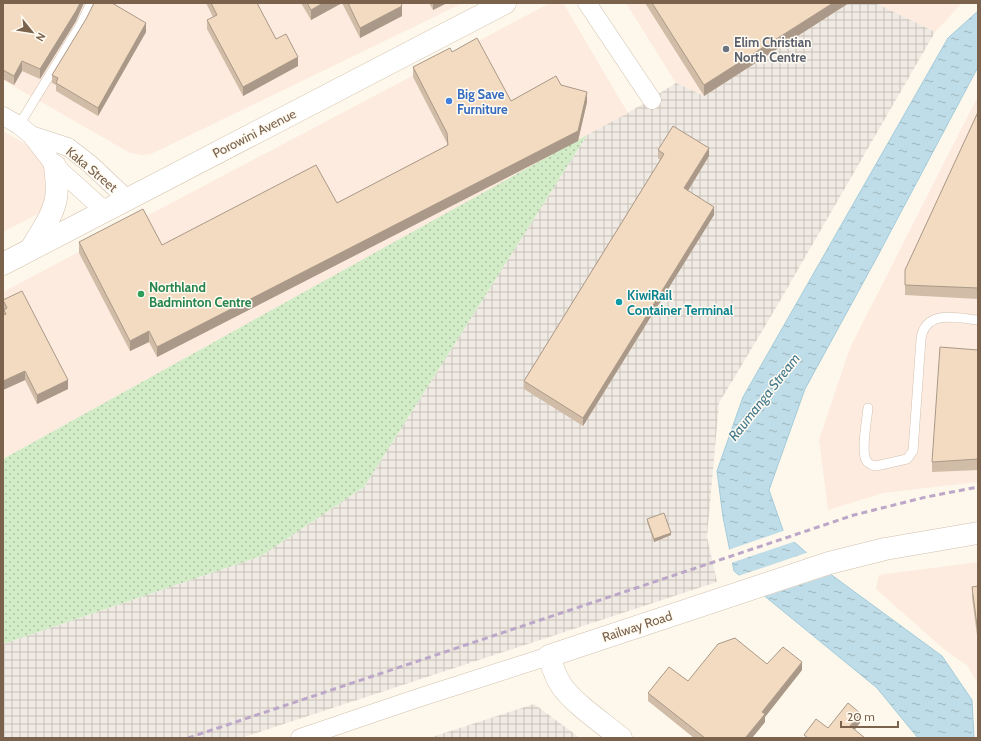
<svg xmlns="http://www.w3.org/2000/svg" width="981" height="741" font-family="Cabin,sans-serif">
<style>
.commercial{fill:#fdebdf}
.industrial{fill:url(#industrial-grid)}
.grass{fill:url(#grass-dots)}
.water{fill:url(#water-ripples);stroke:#a4ccda}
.pier{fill:#fdf8eb}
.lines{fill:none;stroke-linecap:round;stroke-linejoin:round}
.service-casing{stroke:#d1c1af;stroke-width:10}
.minor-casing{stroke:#d1c1af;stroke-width:19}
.tertiary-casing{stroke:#d1c1af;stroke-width:23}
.secondary-casing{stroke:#d4c3ad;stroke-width:23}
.service{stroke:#fff;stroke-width:9}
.minor{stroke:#fff;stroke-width:18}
.tertiary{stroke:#fff;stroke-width:22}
.secondary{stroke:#fff;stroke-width:22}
.rail{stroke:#bda7c9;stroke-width:3;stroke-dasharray:6 4;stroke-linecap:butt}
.wall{fill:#d1bca7}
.shaded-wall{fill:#a98}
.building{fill:#f3dbc2;stroke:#a98}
.worship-dot{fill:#6b7280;stroke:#fffbf2;stroke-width:1.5}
.shop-dot{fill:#3f7fe0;stroke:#fffbf2;stroke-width:1.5}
.leisure-dot{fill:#2e9e5b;stroke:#fffbf2;stroke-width:1.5}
.culture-dot{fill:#0f9aa8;stroke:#fffbf2;stroke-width:1.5}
.labels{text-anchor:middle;stroke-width:3;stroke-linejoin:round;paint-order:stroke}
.worship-label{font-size:13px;font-weight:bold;fill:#5b616d;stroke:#fffbf2;text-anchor:start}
.shop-label{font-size:13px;font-weight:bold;fill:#366cbe;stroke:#fffbf2;text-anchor:start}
.street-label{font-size:13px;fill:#7a624c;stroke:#fffbf2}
.leisure-label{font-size:13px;font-weight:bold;fill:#27864d;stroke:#fffbf2;text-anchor:start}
.culture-label{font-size:13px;font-weight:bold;fill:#0d838f;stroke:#fffbf2;text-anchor:start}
.water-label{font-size:14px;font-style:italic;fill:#457a8d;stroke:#fffbf2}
</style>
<defs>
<pattern id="industrial-grid" width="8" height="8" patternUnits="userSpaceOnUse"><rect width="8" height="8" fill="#efeae3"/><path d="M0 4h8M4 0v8" fill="none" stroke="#c7c1ba"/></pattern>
<pattern id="grass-dots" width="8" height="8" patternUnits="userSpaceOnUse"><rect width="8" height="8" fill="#d3ecc8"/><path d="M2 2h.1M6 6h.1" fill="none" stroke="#b0c3a5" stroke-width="1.8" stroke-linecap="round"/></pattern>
<pattern id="water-ripples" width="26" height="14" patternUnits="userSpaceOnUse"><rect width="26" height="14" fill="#bedde8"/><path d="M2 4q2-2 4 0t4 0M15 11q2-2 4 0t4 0" fill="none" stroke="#9fb7be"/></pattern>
</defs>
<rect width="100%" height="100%" fill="#fdf8eb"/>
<!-- commercial -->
<g class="commercial">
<path d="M3,3H463L151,154L142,155L130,153L3,80Z"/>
<path d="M550,3H563L628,113L3,459V292Z"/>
<path d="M626,3H849L704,96L676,83Z"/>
<path d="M875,3H962L935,32Z"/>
<path d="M978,96V482L883,493L828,510L819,440L850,348Z"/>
<path d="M3,131L48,157L51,207L3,232Z"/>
<path d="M978,562V684L967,665L946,651L876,589L879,575Z"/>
</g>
<!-- industrial -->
<g class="industrial">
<path d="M849,3H875L935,32L774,311L719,403L707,537L717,582L241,738H3V644L261,556L364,487L587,135L628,113L676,83L704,96Z"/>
<path d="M534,704L580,738H429Z"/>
</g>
<!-- grass -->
<path class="grass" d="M587,135L364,487L261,556L3,644V459Z"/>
<!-- water -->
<path class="water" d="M978,11V67L876,259L805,389L769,490L784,533L833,576L942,656L972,700L974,738H918L877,688L734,571L723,517L717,471L743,397L948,38Z"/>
<!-- pier -->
<g class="pier">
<path d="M786,530L796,541L731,563L728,550Z"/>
<path d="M809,552L833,574L763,597L738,576Z"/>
</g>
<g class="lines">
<!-- service casing -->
<g class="service-casing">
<g id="service">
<path d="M19,125L81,24L91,3"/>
<path d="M868,408C867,419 861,450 866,460C868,464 871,465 876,466L907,459L913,451L921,339C925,309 956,318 978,320"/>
</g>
</g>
<!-- minor casing -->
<g class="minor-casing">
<g id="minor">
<path d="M587,3L652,100"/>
<path d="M3,116L19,125L31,135L55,166L105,211"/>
<path d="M31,135L68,147L90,164L127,199"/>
<path d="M300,738L418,698L549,656"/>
</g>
</g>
<!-- tertiary casing -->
<g class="tertiary-casing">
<path id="tertiary" d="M621,738C603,723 574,704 561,685C555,676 552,666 549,656L829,563L885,549L978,533"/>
</g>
<!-- secondary casing -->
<g class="secondary-casing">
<g id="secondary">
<path d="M31,249C40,233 53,216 56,198C58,187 56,176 55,166"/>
<path d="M3,264L505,3"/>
</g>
</g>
<!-- service -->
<use href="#service" class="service"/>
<!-- minor -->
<use href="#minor" class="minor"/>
<!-- tertiary -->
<use href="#tertiary" class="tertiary"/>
<!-- secondary -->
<use href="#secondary" class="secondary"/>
<!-- rail -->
<path class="rail" d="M188,738L854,515L926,497L978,487"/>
</g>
<!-- wall -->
<g class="wall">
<path d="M3,3L76,21L40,79L22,71L14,85L3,79Z"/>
<path d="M206,3H257L276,39L298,66L243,96L207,29V20L213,17Z"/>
<path d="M301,3H342L311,20Z"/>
<path d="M342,3H401L402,16L360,38Z"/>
<path d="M429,3H447L433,10Z"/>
<path d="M645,3H849L704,96Z"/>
<path d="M146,32L98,116L56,91V85L52,83V75Z"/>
<path d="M452,52L511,101L561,85L587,102L578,141L157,357L149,342L130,351L79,253V242L162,245L337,203L447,146V143L413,77V67Z"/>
<path d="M978,112V299L905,295V270Z"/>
<path d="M658,150L709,156L688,191L714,215L583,426L524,389V381L660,160L658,158Z"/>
<path d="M3,300L68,389L37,404L25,380L3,390V315H4V310L3,309Z"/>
<path d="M978,350V470L932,472V462Z"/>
<path d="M647,519L671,535L654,542L647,522Z"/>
<path d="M978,586V643L972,598V587Z"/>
<path d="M767,664L802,670L765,717V722L752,738H694L648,701V693L688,681Z"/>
</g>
<!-- shaded-wall -->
<g class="shaded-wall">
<path d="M80,3H84L76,21L40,79V69Z"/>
<path d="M323,3H342L311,20V10Z"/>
<path d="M433,3H447L433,10Z"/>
<path d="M833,3H849L704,96V85Z"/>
<path d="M402,6V16L360,38V28Z"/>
<path d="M146,23V32L98,116V108Z"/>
<path d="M298,57V66L243,96V87Z"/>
<path d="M22,61V71L14,85V76Z"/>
<path d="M587,92V102L578,141L157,357V347Z"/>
<path d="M709,148V156L684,197V188Z"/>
<path d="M714,207V215L583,426V418Z"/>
<path d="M149,331V342L130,351V341Z"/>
<path d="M25,371V380L3,390V381Z"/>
<path d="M68,380V389L37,404V395Z"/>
<path d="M671,533V535L654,542V539Z"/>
<path d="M802,662V670L765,717V722L752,738H746L762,712Z"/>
<path d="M860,713V723L850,736V726Z"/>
</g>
<!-- building -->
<g class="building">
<path d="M3,3H80L76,11L40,69L22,61L14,76L3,70Z"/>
<path d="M94,3H112L146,23L98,108L56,83L58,78L52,75L86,19Z"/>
<path d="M211,3H257L276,39L286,34L298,57L243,87L207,20L217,15Z"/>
<path d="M307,3H323L311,10Z"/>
<path d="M348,3H401L402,6L360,28Z"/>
<path d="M652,3H833L704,85Z"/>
<path d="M477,38L511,101L556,76L561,85L587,92L578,131L157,347L149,331L130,341L79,242L143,209L162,245L316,165L337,203L448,145L447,133L413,67L450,48L452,52Z"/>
<path d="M978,112V288L905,285V270Z"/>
<path d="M673,126L709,148L684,188L714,207L583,418L524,381L664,154L658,150Z"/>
<path d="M22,291L68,380L37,395L25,371L3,381V315L6,314L4,310L7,308L3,300Z"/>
<path d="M940,347L978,350V459L932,462Z"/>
<path d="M664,513L671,533L654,539L647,519Z"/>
<path d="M978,586V633L972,587Z"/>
<path d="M735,638L767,664L783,647L802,662L762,712L765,714L746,737L748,738H705L648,693L669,667L688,681L718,644Z"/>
<path d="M848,703L860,713L850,726L865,738H808L804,735L816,719L828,728Z"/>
</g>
<!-- markers -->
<circle class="worship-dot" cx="726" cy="49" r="4"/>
<circle class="shop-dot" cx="449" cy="101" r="4"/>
<circle class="leisure-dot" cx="141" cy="294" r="4"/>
<circle class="culture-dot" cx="619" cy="302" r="4"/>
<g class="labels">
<!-- worship labels -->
<g class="worship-label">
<text x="734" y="47">Elim Christian<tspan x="734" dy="15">North Centre</tspan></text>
</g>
<!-- shop labels -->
<g class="shop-label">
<text x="457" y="99">Big Save<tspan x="457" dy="15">Furniture</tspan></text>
</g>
<!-- street labels -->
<g class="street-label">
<text transform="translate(254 133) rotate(-27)" y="5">Porowini Avenue</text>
<text transform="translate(92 169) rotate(40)" y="5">Kaka Street</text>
<text transform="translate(637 626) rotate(-18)" y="5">Railway Road</text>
</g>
<!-- leisure labels -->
<g class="leisure-label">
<text x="149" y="292">Northland<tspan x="149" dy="15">Badminton Centre</tspan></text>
</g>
<!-- culture labels -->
<g class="culture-label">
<text x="627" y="300">KiwiRail<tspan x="627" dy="15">Container Terminal</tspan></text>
</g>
<!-- water labels -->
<g class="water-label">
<text transform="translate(764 397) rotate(-52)" y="5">Raumanga Stream</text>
</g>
</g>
<!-- border -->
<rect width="981" height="741" fill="none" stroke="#7a624c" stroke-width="8"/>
<!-- north arrow -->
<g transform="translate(32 32) rotate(120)" stroke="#fffbf2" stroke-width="3" paint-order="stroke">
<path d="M0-3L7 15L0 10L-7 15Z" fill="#7a624c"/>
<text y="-6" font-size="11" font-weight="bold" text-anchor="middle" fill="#7a624c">N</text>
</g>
<!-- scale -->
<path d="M841 721v6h57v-6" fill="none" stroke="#7a624c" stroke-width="2"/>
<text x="847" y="721" font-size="12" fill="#7a624c" stroke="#fffbf2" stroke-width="3" paint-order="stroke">20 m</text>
</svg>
